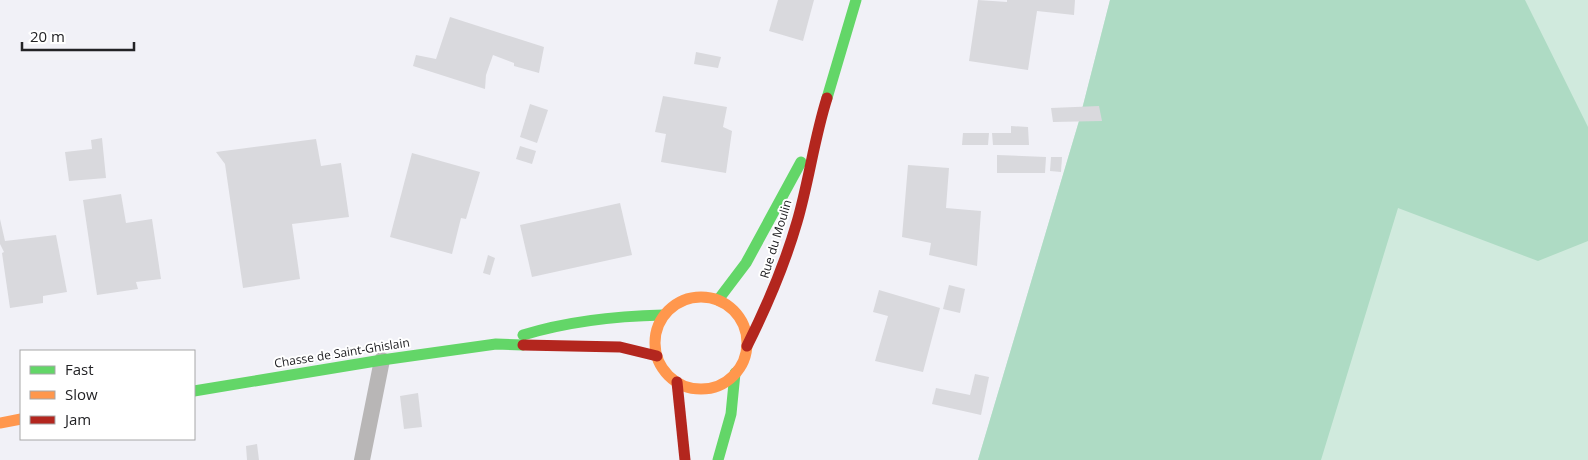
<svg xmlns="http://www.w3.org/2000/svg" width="1588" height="460" font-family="'Open Sans',sans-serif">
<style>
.green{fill:#d0eadd}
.forest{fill:#aedbc4}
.building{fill:#d9d9dd}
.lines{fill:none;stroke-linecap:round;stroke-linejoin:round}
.lane{stroke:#b8b6b6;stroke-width:16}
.fast{stroke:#63d668;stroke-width:11}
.slow{stroke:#ff974d;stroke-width:11}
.jam{stroke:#b3261e;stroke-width:11}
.labels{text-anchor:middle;stroke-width:4;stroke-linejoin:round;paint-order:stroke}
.street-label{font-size:12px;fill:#222225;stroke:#fff}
</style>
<rect width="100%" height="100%" fill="#f1f1f7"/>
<!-- green -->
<path class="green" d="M1110,0H1588V460H978L1079,121Z"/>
<!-- forest -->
<path class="forest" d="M1110,0H1525L1588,127V241L1538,261L1398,208L1321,460H978L1079,121Z"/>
<!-- building -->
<g class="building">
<path d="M778,0H814L803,41L769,31Z"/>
<path d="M978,0L1007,2V0H1075L1074,15L1037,11L1028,70L969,61Z"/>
<path d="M450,17L544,47L539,73L514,66V63L493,55L486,75L485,89L413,66L416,55L436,59Z"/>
<path d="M696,52L721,57L718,68L694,64Z"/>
<path d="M663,96L727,107L723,127L732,131L726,173L661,162L666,134L655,132Z"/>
<path d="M530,104L548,110L537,143L520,137Z"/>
<path d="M1099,106L1102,121L1053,122L1051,108Z"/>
<path d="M1011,126L1028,127L1029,145H993L992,133H1011Z"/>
<path d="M963,133H989L988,145H962Z"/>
<path d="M102,138L106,178L69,181L65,152L92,149L91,140Z"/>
<path d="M316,139L321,166L341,163L349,217L292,224L300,279L243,288L225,164L216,152Z"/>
<path d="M520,146L536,151L532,164L516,159Z"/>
<path d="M412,153L480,172L466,219L461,218L452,254L390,237Z"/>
<path d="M997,155L1046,157L1045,173H997Z"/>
<path d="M1051,157H1062L1061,172L1050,171Z"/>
<path d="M908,165L949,168L946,208L981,211L977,266L929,255L931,243L902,237Z"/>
<path d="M121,194L126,223L152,219L161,279L136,282L138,289L97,295L83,200Z"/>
<path d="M620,203L632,255L532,277L520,225Z"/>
<path d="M0,219L5,241L56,235L67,292L43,296V303L10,308L2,253L4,252L0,244Z"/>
<path d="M488,255L495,258L490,275L483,273Z"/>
<path d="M949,285L965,289L960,313L943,309Z"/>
<path d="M879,290L940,308L923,372L875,361L888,316L873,312Z"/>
<path d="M975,374L989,377L981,415L932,404L936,388L970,395Z"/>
<path d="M418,393L422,427L404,429L400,396Z"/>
<path d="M257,444L259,460H247L246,446Z"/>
</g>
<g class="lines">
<!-- lane -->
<path class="lane" d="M362,460L382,360"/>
<!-- fast -->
<g class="fast">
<path d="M827,98L856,0"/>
<path d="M718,300L746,263L801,162"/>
<path d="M523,335C569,321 615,316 663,315"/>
<path d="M194,391L382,360L496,344L523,345"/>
<path d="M718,460L731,414L735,373"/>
</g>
<!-- slow -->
<g class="slow">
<circle cx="701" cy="343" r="46"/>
<path d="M0,423L21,419"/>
</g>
<!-- jam -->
<g class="jam">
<path d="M523,345L620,347L657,356"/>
<path d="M747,346C768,304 784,267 797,222C809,181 814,139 827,98"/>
<path d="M677,382L685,460"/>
</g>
</g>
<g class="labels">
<!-- street labels -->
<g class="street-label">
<text transform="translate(776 239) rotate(-73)" y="4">Rue du Moulin</text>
<text transform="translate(342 353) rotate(-9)" y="4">Chasse de Saint-Ghislain</text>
</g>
</g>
<!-- legend -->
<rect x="20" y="350" width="175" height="90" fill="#ffffff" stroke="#a7a7a8"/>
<rect x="30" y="366" width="25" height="8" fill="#63d668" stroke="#a7a7a8"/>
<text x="65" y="375" font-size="15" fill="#222225">Fast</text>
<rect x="30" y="391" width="25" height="8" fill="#ff974d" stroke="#a7a7a8"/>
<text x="65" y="400" font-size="15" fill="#222225">Slow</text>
<rect x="30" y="416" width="25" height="8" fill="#b3261e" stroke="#a7a7a8"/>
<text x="65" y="425" font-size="15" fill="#222225">Jam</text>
<!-- scale -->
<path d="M22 42v8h112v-8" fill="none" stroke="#222225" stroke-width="2.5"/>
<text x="30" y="42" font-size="15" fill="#222225" stroke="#ffffff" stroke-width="4" paint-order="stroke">20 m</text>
</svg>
